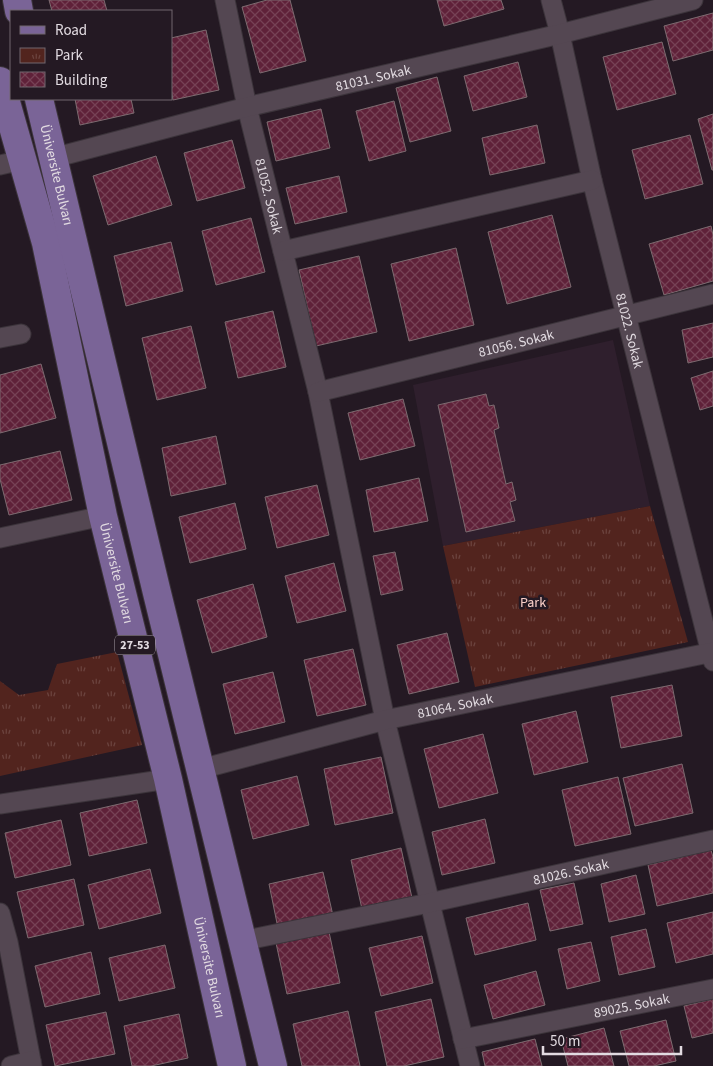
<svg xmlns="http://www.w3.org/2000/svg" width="713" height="1066" font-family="'Source Sans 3',sans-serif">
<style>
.built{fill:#2f1f2d}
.park{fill:url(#park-tufts)}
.building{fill:url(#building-cross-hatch);stroke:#7d6b70}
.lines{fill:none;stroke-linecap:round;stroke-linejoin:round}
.street-casing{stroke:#3c343b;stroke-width:21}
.primary-casing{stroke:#3c343b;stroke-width:30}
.street{stroke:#544752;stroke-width:19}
.primary{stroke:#7a6497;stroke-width:28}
.labels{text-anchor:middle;stroke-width:5;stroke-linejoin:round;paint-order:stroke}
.shield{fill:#241923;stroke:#a9a1a8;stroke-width:1}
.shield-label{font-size:12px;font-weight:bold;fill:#e2dbe1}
.street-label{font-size:14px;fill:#e2dbe1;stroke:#241923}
.park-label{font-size:14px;fill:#facfc8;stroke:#241923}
</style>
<defs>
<pattern id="park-tufts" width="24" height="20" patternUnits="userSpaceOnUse" patternTransform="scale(1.25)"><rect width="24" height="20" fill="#52241e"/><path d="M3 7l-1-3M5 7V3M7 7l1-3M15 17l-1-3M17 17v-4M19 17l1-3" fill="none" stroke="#6b433e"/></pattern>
<pattern id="building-cross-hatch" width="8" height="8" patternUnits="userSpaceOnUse" patternTransform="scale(1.25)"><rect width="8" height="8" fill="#5f2139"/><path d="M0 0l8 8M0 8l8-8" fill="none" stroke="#764155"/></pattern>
</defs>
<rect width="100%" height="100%" fill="#241923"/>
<!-- built -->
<path class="built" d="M613,340L650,506L443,546L413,385Z"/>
<!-- park -->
<g class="park">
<path d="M650,506L688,642L475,687L443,546Z"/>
<path d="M117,652L142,745L0,776V681L19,695L48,690L57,664Z"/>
</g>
<!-- building -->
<g class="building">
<path d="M49,0H104L107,11H52Z"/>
<path d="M267,0H290L306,61L260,73L242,7Z"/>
<path d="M437,0H501L504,9L444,26Z"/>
<path d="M713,13V50L673,61L664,26Z"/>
<path d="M206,30L219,90L173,100L171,89V38Z"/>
<path d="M662,42L676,94L617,110L603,57Z"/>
<path d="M518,62L527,97L473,111L464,76Z"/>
<path d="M437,77L451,131L410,142L396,88Z"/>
<path d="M75,99H131L134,113L80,125Z"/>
<path d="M394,101L406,151L369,161L356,111Z"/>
<path d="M321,109L330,148L276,161L267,122Z"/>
<path d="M713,114V170H712L698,119Z"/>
<path d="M537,125L545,163L490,175L482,138Z"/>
<path d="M690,135L703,184L645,199L632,150Z"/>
<path d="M232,140L245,188L197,201L184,153Z"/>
<path d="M156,156L172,205L108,225L93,176Z"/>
<path d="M339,176L347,212L295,224L286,188Z"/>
<path d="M552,215L571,287L507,304L488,232Z"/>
<path d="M251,218L265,272L216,285L202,231Z"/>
<path d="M711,226L713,235V281L664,295L649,244Z"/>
<path d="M171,242L183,291L126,306L114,256Z"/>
<path d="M456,248L474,325L409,341L391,264Z"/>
<path d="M359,256L377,332L316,346L299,270Z"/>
<path d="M273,311L286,367L238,378L225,322Z"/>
<path d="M713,323V357L688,363L682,330Z"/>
<path d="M191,326L206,388L157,400L142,338Z"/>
<path d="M41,364L56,418L0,433V375Z"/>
<path d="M713,371V406L700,410L691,378Z"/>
<path d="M486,394L489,406L494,405L499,428L494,430L506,484L512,482L516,500L510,502L515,521L466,532L438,405Z"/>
<path d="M403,399L415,446L360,460L348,413Z"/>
<path d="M216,436L226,484L171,496L162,448Z"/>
<path d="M60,451L72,500L9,515L0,479V465Z"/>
<path d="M419,478L428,521L374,532L366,490Z"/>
<path d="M317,485L329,535L277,548L265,497Z"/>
<path d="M235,503L246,549L190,563L179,517Z"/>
<path d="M395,552L403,590L381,595L373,556Z"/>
<path d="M334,563L346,611L297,623L285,576Z"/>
<path d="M253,584L267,637L212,653L197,600Z"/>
<path d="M447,633L459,682L409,694L397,645Z"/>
<path d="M353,649L366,705L317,716L304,660Z"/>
<path d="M273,672L285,722L235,734L223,684Z"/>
<path d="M672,685L682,736L621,748L611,697Z"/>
<path d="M576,711L588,762L534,775L522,724Z"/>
<path d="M483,734L498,793L439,808L424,749Z"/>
<path d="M381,757L393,813L335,825L324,769Z"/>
<path d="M682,764L693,813L635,826L623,778Z"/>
<path d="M297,776L309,825L253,839L241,790Z"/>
<path d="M618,777L631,834L575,846L562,790Z"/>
<path d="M137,800L147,843L89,856L80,813Z"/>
<path d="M485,819L495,863L442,875L432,832Z"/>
<path d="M61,820L71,865L15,878L5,833Z"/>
<path d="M401,848L412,898L362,909L351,860Z"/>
<path d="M711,850L713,857V893L657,906L648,865Z"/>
<path d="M150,869L161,913L99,929L88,885Z"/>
<path d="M323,872L334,920L279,933L269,884Z"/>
<path d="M636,875L645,914L609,922L601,884Z"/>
<path d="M74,879L84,925L28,938L17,892Z"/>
<path d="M574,883L583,924L550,931L540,890Z"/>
<path d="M528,903L536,940L475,955L466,918Z"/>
<path d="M713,912V954L676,963L667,923Z"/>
<path d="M646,929L655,967L619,975L611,937Z"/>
<path d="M329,932L340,983L287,994L276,943Z"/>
<path d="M422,936L433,983L381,996L369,948Z"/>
<path d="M591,942L600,981L567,989L558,949Z"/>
<path d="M165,945L175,988L119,1001L109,958Z"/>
<path d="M91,952L100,994L45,1007L35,966Z"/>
<path d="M536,971L545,1005L493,1019L484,985Z"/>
<path d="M431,999L444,1057L404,1066H387L375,1012Z"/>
<path d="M713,999V1033L692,1038L684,1006Z"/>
<path d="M348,1011L360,1066H302L293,1024Z"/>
<path d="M106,1012L115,1054L55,1066L46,1025Z"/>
<path d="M179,1014L188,1058L151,1066H132L124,1026Z"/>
<path d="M666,1020L676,1061L654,1066H629L620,1031Z"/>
<path d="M604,1028L614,1066H568L561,1039Z"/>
<path d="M535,1039L542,1066H485L482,1052Z"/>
</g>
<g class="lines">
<!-- street casing -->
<g class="street-casing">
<g id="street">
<path id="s1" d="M225,0L247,107L318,392L385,720L470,1066"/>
<path id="s2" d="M551,0L560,34L592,180L713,661"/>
<path id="s3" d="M53,158L247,107L560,34L693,0"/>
<path d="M0,165L22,160"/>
<path d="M283,251L592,180"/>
<path d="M0,338L21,334"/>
<path id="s4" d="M318,392L713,294"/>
<path d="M0,538L103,516"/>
<path id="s5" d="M201,769L385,720L713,652"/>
<path d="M0,804L168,779"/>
<path d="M0,913L8,942L32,1066"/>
<path id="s6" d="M242,941L429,903L713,840"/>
<path id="s7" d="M463,1039L713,989"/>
<path d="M11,1066L31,1061"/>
</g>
</g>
<!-- primary casing -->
<g class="primary-casing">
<g id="primary">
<path d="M17,0L19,11"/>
<path id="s8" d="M0,81L46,243L103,516L168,779L232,1066"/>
<path id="s9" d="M39,99L157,593L273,1066"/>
</g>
</g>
<!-- street -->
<use href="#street" class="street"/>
<!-- primary -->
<use href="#primary" class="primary"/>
</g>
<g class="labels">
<!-- shield labels -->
<rect class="shield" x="115" y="635.5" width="40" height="19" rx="4"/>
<g class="shield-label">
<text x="135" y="649">27-53</text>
</g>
<!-- street labels -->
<g class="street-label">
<text dy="5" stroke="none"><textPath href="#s3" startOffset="330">81031. Sokak</textPath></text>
<text dy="5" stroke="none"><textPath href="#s9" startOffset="78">Üniversite Bulvarı</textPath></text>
<text dy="5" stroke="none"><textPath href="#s1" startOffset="201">81052. Sokak</textPath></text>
<text dy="5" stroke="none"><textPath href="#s2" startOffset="340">81022. Sokak</textPath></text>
<text dy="5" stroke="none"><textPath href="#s4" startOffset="204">81056. Sokak</textPath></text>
<text dy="5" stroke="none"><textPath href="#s8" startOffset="506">Üniversite Bulvarı</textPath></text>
<text dy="5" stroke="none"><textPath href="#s5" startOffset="262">81064. Sokak</textPath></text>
<text dy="5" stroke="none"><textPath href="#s6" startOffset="336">81026. Sokak</textPath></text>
<text dy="5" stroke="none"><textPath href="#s8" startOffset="911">Üniversite Bulvarı</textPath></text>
<text dy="5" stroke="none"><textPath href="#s7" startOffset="172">89025. Sokak</textPath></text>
</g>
<!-- park labels -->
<g class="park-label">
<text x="533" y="607">Park</text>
</g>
</g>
<!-- legend -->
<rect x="10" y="10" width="162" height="90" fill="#241923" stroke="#70676f"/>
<rect x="20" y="26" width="25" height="8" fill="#7a6497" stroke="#70676f"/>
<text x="55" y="35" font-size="15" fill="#e2dbe1">Road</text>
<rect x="20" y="48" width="25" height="15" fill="url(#park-tufts)" stroke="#70676f"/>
<text x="55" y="60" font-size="15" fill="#e2dbe1">Park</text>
<rect x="20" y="72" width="25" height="15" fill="url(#building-cross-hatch)" stroke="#70676f"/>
<text x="55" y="85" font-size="15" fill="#e2dbe1">Building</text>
<!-- scale -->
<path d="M543 1046v8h138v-8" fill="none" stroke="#e2dbe1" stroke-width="2.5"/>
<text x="550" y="1046" font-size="15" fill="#e2dbe1" stroke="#241923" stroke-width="4" paint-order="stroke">50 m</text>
</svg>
